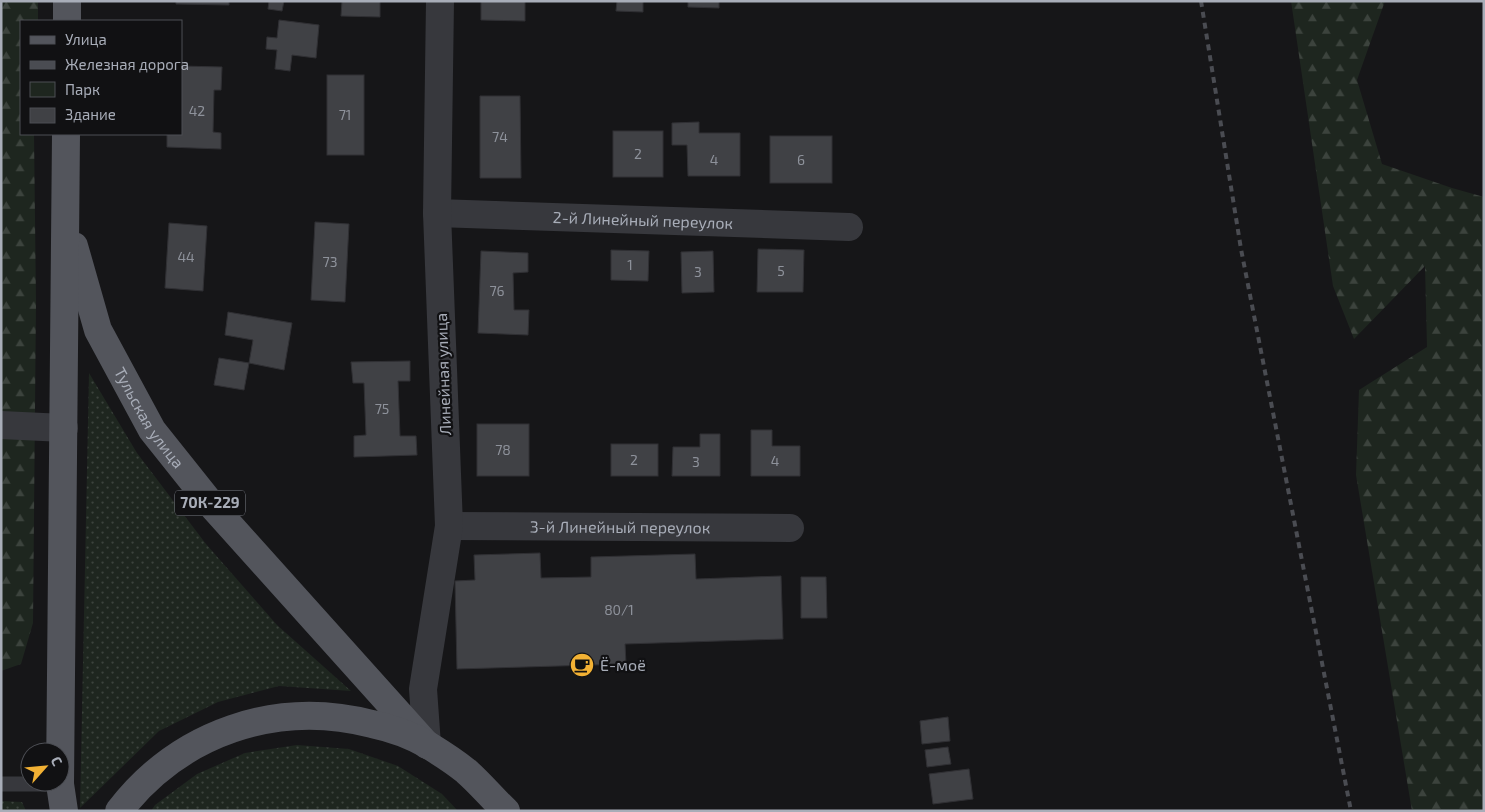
<svg xmlns="http://www.w3.org/2000/svg" width="1485" height="812" font-family="'Exo 2',sans-serif">
<style>
.green{fill:url(#green-dots)}
.forest{fill:url(#forest-firs)}
.building{fill:#404145;stroke:#303034}
.lines{fill:none;stroke-linecap:round;stroke-linejoin:round}
.service{stroke:#37383d;stroke-width:15}
.minor{stroke:#37383d;stroke-width:28}
.primary{stroke:#53555c;stroke-width:28}
.rail{stroke:#4a4c52;stroke-width:4;stroke-dasharray:6 5;stroke-linecap:butt}
.labels{text-anchor:middle;stroke-width:4.5;stroke-linejoin:round;paint-order:stroke}
.number-label{font-size:14px;fill:#8e929b}
.shield{fill:#111113;stroke:#7b7e86;stroke-width:1}
.shield-label{font-size:15px;font-weight:bold;fill:#a8adb8}
.street-label{font-size:16px;fill:#a8adb8;stroke:#111113}
.poi-label{font-size:16px;fill:#a8adb8;stroke:#111113;text-anchor:start}
</style>
<defs>
<pattern id="green-dots" width="8" height="8" patternUnits="userSpaceOnUse" patternTransform="scale(1.25)"><rect width="8" height="8" fill="#1e261f"/><path d="M2 2h.1M6 6h.1" fill="none" stroke="#3c433d" stroke-width="1.8" stroke-linecap="round"/></pattern>
<pattern id="forest-firs" width="22" height="20" patternUnits="userSpaceOnUse" patternTransform="scale(1.25)"><rect width="22" height="20" fill="#1e261f"/><path d="M5 1l3.5 6h-7zM16 11l3.5 6h-7z" fill="#3c433d"/></pattern>
</defs>
<rect width="100%" height="100%" fill="#161618"/>
<!-- green -->
<g class="green">
<path d="M89,373L137,453L206,544L277,625L351,691L279,686L218,702L159,731L80,808Z"/>
<path d="M297,745L349,749L398,766L442,794L458,811H151L155,805L197,774L245,753Z"/>
<path d="M1,801L22,802L26,811H1Z"/>
</g>
<!-- forest -->
<g class="forest">
<path d="M1,1H38V21H21V134H34L36,302L33,623L21,664L1,671Z"/>
<path d="M1291,1H1385L1357,80L1382,164L1452,188L1484,197V811H1412L1356,475L1359,390L1427,347L1425,266L1354,339L1333,286Z"/>
</g>
<!-- building -->
<g class="building">
<path d="M176,1H229V5L176,4Z"/>
<path d="M269,1H284L282,11L268,9Z"/>
<path d="M342,1H380V17L341,16Z"/>
<path d="M481,1H525V21L481,20Z"/>
<path d="M617,1H643V12L616,11Z"/>
<path d="M688,1H719V8L688,7Z"/>
<path d="M279,20L319,25L316,58L292,55L290,71L275,69L277,50L266,49L267,37L277,38Z"/>
<path d="M181,66L222,67L221,90H214L213,132L221,133V149L167,147V134H181Z"/>
<rect x="327" y="75" width="37" height="80"/>
<path d="M480,96H520L521,178H480Z"/>
<path d="M699,122V133H740V176H688L687,145H672V123Z"/>
<rect x="613" y="131" width="50" height="46"/>
<rect x="770" y="136" width="62" height="47"/>
<path d="M315,222L349,224L345,302L311,300Z"/>
<path d="M169,223L207,226L203,291L165,288Z"/>
<path d="M758,249L804,250L803,292H757Z"/>
<path d="M611,250L649,251L648,281L611,280Z"/>
<path d="M481,251L528,253V272L513,273L514,310H529L528,335L478,333Z"/>
<path d="M713,251L714,292L682,293L681,252Z"/>
<path d="M228,312L292,323L284,370L249,363L253,340L225,335Z"/>
<path d="M219,358L249,363L244,390L214,385Z"/>
<path d="M410,361V381H398L400,436H416L417,455L354,457V436L366,435L364,383H353L351,362Z"/>
<rect x="477" y="424" width="52" height="52"/>
<path d="M751,430H772V446H800V476H751Z"/>
<path d="M700,434H720V476H672L673,447H700Z"/>
<rect x="611" y="444" width="47" height="32"/>
<path d="M540,553L541,578L591,577V557L695,554L696,579L781,576L783,639L625,644L626,664L457,669L455,581L475,580L474,555Z"/>
<path d="M801,577H826L827,618H801Z"/>
<path d="M948,717L950,741L922,744L920,721Z"/>
<path d="M948,747L951,764L927,767L925,750Z"/>
<path d="M969,769L973,799L933,804L929,774Z"/>
</g>
<g class="lines">
<!-- service -->
<path class="service" d="M1,784H60"/>
<!-- minor -->
<g class="minor">
<path id="s1" d="M437,213L849,227"/>
<path d="M1,425L64,428"/>
<path id="s2" d="M449,526L790,528"/>
<path d="M427,745L423,689L449,526L437,213L440,1"/>
</g>
<!-- primary -->
<g class="primary">
<path d="M67,21V1"/>
<path id="s3" d="M74,246L98,330L152,430L215,509L427,745"/>
<path d="M64,811L60,784L66,134"/>
<path d="M119,811C179,733 276,699 372,724C391,728 411,735 428,745C441,753 455,762 466,771C480,783 492,798 506,811"/>
</g>
<!-- rail -->
<path class="rail" d="M1201,1L1241,249L1351,811"/>
</g>
<!-- icons -->
<defs>
<g id="cafe-disc" transform="scale(1.25)"><circle r="9.5" fill="#f2b134" stroke="#111113"/><path d="M-5.5-4.5H6V0H3Q3 3.5 0 3.5H-2.5Q-5.5 3.5-5.5 0ZM3-3.2v2h1.7v-2ZM-6 4.5H4V6H-6Z" fill="#111"/></g>
</defs>
<g fill-rule="evenodd">
<use href="#cafe-disc" x="582" y="665"/>
</g>
<g class="labels">
<!-- number labels -->
<g class="number-label">
<text x="197" y="116">42</text>
<text x="345" y="120">71</text>
<text x="500" y="142">74</text>
<text x="638" y="159">2</text>
<text x="714" y="165">4</text>
<text x="801" y="165">6</text>
<text x="186" y="262">44</text>
<text x="330" y="267">73</text>
<text x="630" y="270">1</text>
<text x="781" y="276">5</text>
<text x="698" y="277">3</text>
<text x="497" y="296">76</text>
<text x="382" y="414">75</text>
<text x="503" y="455">78</text>
<text x="634" y="465">2</text>
<text x="775" y="466">4</text>
<text x="696" y="467">3</text>
<text x="619" y="615">80/1</text>
</g>
<!-- shield labels -->
<rect class="shield" x="175" y="490.5" width="70" height="25" rx="4"/>
<g class="shield-label">
<text x="210" y="508">70К-229</text>
</g>
<!-- street labels -->
<g class="street-label">
<text dy="6" stroke="none"><textPath href="#s1" startOffset="206">2-й Линейный переулок</textPath></text>
<text transform="translate(443 374) rotate(-92)" y="6">Линейная улица</text>
<text dy="6" stroke="none"><textPath href="#s3" startOffset="189">Тульская улица</textPath></text>
<text dy="6" stroke="none"><textPath href="#s2" startOffset="171">3-й Линейный переулок</textPath></text>
</g>
<!-- poi labels -->
<g class="poi-label">
<text x="600" y="671">Ё-моё</text>
</g>
</g>
<!-- border -->
<rect width="1485" height="812" fill="none" stroke="#a8adb8" stroke-width="5"/>
<!-- legend -->
<rect x="20" y="20" width="162" height="115" fill="#111113" stroke="#4d4f55"/>
<rect x="30" y="36" width="25" height="8" fill="#53555c" stroke="#4d4f55"/>
<text x="65" y="45" font-size="15" fill="#a8adb8">Улица</text>
<rect x="30" y="61" width="25" height="8" fill="#4a4c52" stroke="#4d4f55"/>
<text x="65" y="70" font-size="15" fill="#a8adb8">Железная дорога</text>
<rect x="30" y="82" width="25" height="15" fill="#1e261f" stroke="#4d4f55"/>
<text x="65" y="95" font-size="15" fill="#a8adb8">Парк</text>
<rect x="30" y="108" width="25" height="15" fill="#404145" stroke="#4d4f55"/>
<text x="65" y="120" font-size="15" fill="#a8adb8">Здание</text>
<!-- north arrow -->
<g transform="translate(45 767) rotate(63)"><circle r="24" fill="#111113" stroke="#4d4f55"/>
<path d="M0-4L9 19L0 12L-9 19Z" fill="#f2b134"/>
<text y="-8" font-size="14" font-weight="bold" text-anchor="middle" fill="#a8adb8">С</text>
</g>
</svg>
